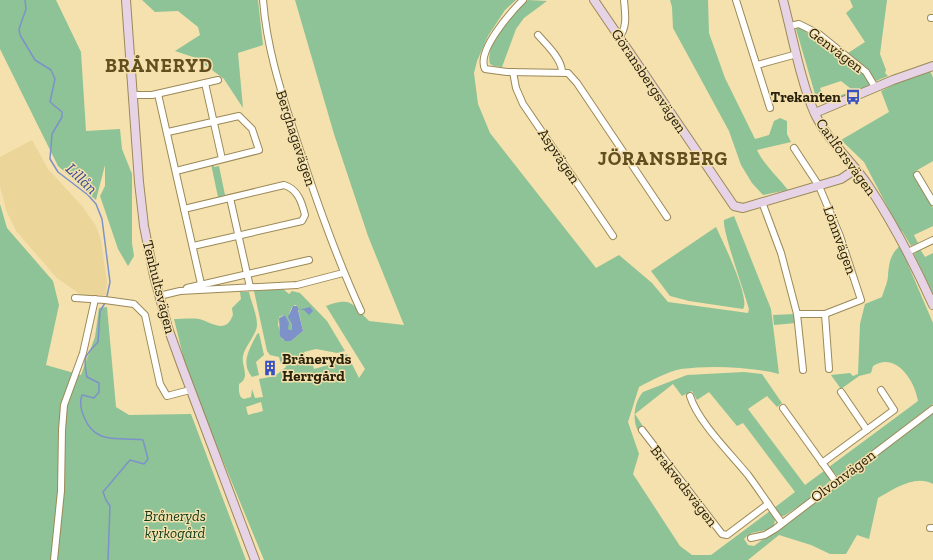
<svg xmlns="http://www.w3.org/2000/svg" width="933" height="560" font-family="'Zilla Slab',serif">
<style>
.built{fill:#ebd599}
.green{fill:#8dc396;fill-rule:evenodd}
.water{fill:#7e92ca}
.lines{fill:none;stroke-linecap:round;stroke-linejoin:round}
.stream{stroke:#7e92ca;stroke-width:1.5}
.street-casing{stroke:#9b8958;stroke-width:8}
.secondary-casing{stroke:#9b8958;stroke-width:10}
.street{stroke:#fff;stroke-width:6}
.secondary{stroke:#e7d3e6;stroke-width:8}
.labels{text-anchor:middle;stroke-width:3;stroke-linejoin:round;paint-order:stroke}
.street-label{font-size:15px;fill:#28210c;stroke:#f5e1ad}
.poi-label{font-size:15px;font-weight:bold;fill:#28210c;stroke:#f5e1ad;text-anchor:end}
.park-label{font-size:15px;font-style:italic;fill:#0f391b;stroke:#f5e1ad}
.water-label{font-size:16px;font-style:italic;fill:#394c92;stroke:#f5e1ad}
.district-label{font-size:19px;font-weight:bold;letter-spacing:1px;fill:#614f1f;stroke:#f5e1ad}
</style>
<rect width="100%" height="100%" fill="#f5e1ad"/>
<!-- built -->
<path class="built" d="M32,140L48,169L82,206L96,226L101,240L107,282L106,295H81L57,278L16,231L6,210L0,186V157Z"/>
<!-- green -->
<g class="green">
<path d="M0,0H56L81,52L86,131L120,129L122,149L132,174V243L134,256L128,266L118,249L100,196L105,186V165L96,200L58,166L0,49Z"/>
<path d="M142,0H258L263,45L238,53L243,108L224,79L196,58L175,51L200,35L198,27L178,11L155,12Z"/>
<path d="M295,0H516L505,10L488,36L477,61L474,73L478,104L490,133L596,268L619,255L652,283L668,302L748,313L749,309C745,294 722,230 724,220L734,216L771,309L779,374C752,367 710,365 681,369C667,372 652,380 639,387L628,422L639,454L633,474L680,546L692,555H711L770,511L775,519L774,526C764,534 752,528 744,539L748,545L754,546L933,413V484C915,474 894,489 878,498L869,539L857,535L846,554H830L811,545L779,535L748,560H264L188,376L174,319C182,319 192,318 199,319C211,322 225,334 232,317C234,315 232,311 232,308L241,299L240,292H249C251,302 257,314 257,325C257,334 245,346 243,356C241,366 251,377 239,384C239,389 238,397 244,399L251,397L252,389L255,398L263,397L259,379L275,376L286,367L285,362L281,364L279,357L270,355L267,351L254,291L283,289L289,294L292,291L300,293L327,321L345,351L337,353L316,349L304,352L307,363L312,362L314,369L328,365L332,359L347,354L359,378L365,369L326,306C353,296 352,305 369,321L404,325L368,236L334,134ZM293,306L296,305L298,308L303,331L291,341L283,340L278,325L279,317L285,315L288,322V329L292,330V325C288,319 288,312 293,306ZM261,402L263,411L248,415L246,407Z"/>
<path d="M528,0L547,1L524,18L516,29L502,67L494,66L490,64C484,42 514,14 528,0Z"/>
<path d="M670,0H708L709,33L725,78L755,139L769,135L774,121L780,118L787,121V134L791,142L757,150C764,165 778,177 788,190L763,195L752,183L741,165L729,131L673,28L672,7Z"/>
<path d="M850,0H887L880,54L886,70L885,73L888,76L876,81L867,69L848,53L865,42L846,13L853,7Z"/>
<path d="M802,27L807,33L816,36L861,70L871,85L852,93L850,88L841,81L820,88L825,101L847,93L848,95C838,99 827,107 817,101L796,29Z"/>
<path d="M930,71L933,77V161L914,172L933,208V226L914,235L918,243L911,246L902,231H900L864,162L841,140L889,112L881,91L903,80Z"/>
<path d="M211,164H214V167L219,166L225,195L218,197Z"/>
<path d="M0,204L7,228L53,281L59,305L46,365L81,375L95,337L99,308L107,307L116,407L129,415L191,414L246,560H0Z"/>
<path d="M716,227C722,240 751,299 743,309L689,301L670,296L651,271Z"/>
<path d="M900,246L933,323V404L841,475L837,476L829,467L918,401C915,381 896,351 873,366L871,373L859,376L841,389L831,375L850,373L853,376L858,374L860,324L865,304L882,297C884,290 888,282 888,275C889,264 890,254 900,246Z"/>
<path d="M920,249L925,257L933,253V293L914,254Z"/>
<path d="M795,314L796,323L774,325L773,315Z"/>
<path d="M259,333L264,355L256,362L259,375L252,377C240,363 250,348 257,334Z"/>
<path d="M744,372L762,374L782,403L777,407L767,396L748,409L805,485L824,471L831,480L808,500L784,516H780L774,508L795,492L743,423L737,426L709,392L697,400L692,391L682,396L673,384L635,414L644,428L638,431C632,420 634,402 643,392L687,375Z"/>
</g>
<!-- water -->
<path class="water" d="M293,306H297L299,310L310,307L313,311L309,315L304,310H298L303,331L291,341H285L280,336L279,318L285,315L289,323L288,329L292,330V325L288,317Z"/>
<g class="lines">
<!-- stream -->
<g class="stream">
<path d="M25,0L26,9L19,29L20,35L35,60L51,70L55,79L50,102L62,112V117L52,134L50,159L58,172L88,195L96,204L102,219L110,282L107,296"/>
<path d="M105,303L100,311L98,342C84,356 83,358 87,377L99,383V392L94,398L82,395C79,403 81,410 84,417C95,445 118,437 143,440L148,459L144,464L130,460L103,492L106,500L110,506L108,560"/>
</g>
<!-- street casing -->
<g class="street-casing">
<g id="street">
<path d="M263,0C267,50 281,91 296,138C315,197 335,255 361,311"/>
<path d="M523,0C511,12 476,51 485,69L507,72L568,73L577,83L667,217"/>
<path d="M736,0L770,108"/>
<path d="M931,18H933"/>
<path d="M790,26L799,24L819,34L866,72L875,87"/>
<path d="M538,35C546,44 561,58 562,71"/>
<path d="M619,37C628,27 625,13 624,0"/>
<path d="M757,65L797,54"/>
<path d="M513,72L516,88L523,104L613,236"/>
<path d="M205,83L222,159"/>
<path d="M158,94L201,284"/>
<path d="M133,95H152L218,80"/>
<path d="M168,132L239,116L252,129L259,150L176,171"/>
<path d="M917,175L933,202"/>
<path d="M230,198L250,287"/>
<path d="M762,202L781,253L797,314H825L861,300L840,236L819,186L794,148"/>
<path d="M184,209L284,185C298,189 302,203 305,215L302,221L193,246"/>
<path d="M908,252L933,240"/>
<path d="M187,288L309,260"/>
<path d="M159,296L180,291L297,285L343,273"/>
<path d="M75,298L105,300L134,304L145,315L160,384L167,396L190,390"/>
<path d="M797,314L803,370"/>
<path d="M825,314L829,369"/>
<path d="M841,392L867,430"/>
<path d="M690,396C698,422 731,454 748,475C760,491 770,507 782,523"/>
<path d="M783,408L836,482"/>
<path d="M642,430L722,534L727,535L768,504"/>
<path d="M822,463L894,410L881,390"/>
<path d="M930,528H933"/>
<path d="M751,538L765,535L775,529L933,409"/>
<path d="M54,560L61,491L62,430L64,405L83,353L95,299"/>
</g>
</g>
<!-- secondary casing -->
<g class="secondary-casing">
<g id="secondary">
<path d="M126,0L139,182L144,226L154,276L168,328L181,364L255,560"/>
<path d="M594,0L734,206L743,208L841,179L856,169"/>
<path d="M783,0C792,34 801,83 815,114C828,141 851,160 868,185C893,223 914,263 933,305"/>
<path d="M815,113L893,80L933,66"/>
</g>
</g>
<!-- street -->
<use href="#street" class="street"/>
<!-- secondary -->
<use href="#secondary" class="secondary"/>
</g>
<!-- icons -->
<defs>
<g id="bus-bare" transform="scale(1.2)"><path d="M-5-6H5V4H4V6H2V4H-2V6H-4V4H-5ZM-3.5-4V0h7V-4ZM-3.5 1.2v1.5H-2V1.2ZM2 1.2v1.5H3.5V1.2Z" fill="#3850c2" stroke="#f5e1ad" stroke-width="2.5" paint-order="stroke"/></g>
<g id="building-bare" transform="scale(1.2)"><path d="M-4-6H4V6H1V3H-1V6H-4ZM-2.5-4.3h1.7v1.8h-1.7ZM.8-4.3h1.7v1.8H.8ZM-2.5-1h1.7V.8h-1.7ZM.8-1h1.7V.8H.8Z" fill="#3850c2" stroke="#f5e1ad" stroke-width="2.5" paint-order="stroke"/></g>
</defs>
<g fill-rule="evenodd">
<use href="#bus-bare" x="853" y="97"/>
<use href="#building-bare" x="270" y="368"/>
</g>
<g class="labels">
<!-- street labels -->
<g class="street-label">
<text transform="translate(836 50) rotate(37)" y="5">Genvägen</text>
<text transform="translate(649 81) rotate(56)" y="5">Göransbergsvägen</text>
<text transform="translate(296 138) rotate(72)" y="5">Berghagavägen</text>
<text transform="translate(559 156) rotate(56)" y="5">Aspvägen</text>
<text transform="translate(846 157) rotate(54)" y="5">Carlforsvägen</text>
<text transform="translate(840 240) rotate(70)" y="5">Lönnvägen</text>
<text transform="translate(159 287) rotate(76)" y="5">Tenhultsvägen</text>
<text transform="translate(843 476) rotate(-37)" y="5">Olvonvägen</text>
<text transform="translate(684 486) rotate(52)" y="5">Brakvedsvägen</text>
</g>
<!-- poi labels -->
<g class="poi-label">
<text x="841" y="102">Trekanten</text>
<text x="282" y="364" text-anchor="start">Bråneryds<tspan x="282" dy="17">Herrgård</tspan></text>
</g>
<!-- park labels -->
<g class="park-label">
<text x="175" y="521">Bråneryds<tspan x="175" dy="17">kyrkogård</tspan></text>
</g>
<!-- water labels -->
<g class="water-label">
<text transform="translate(82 178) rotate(44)" y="6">Lillån</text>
</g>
<!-- district labels -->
<g class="district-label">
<text x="159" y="72">BRÅNERYD</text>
<text x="663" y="165">JÖRANSBERG</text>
</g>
</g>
</svg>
